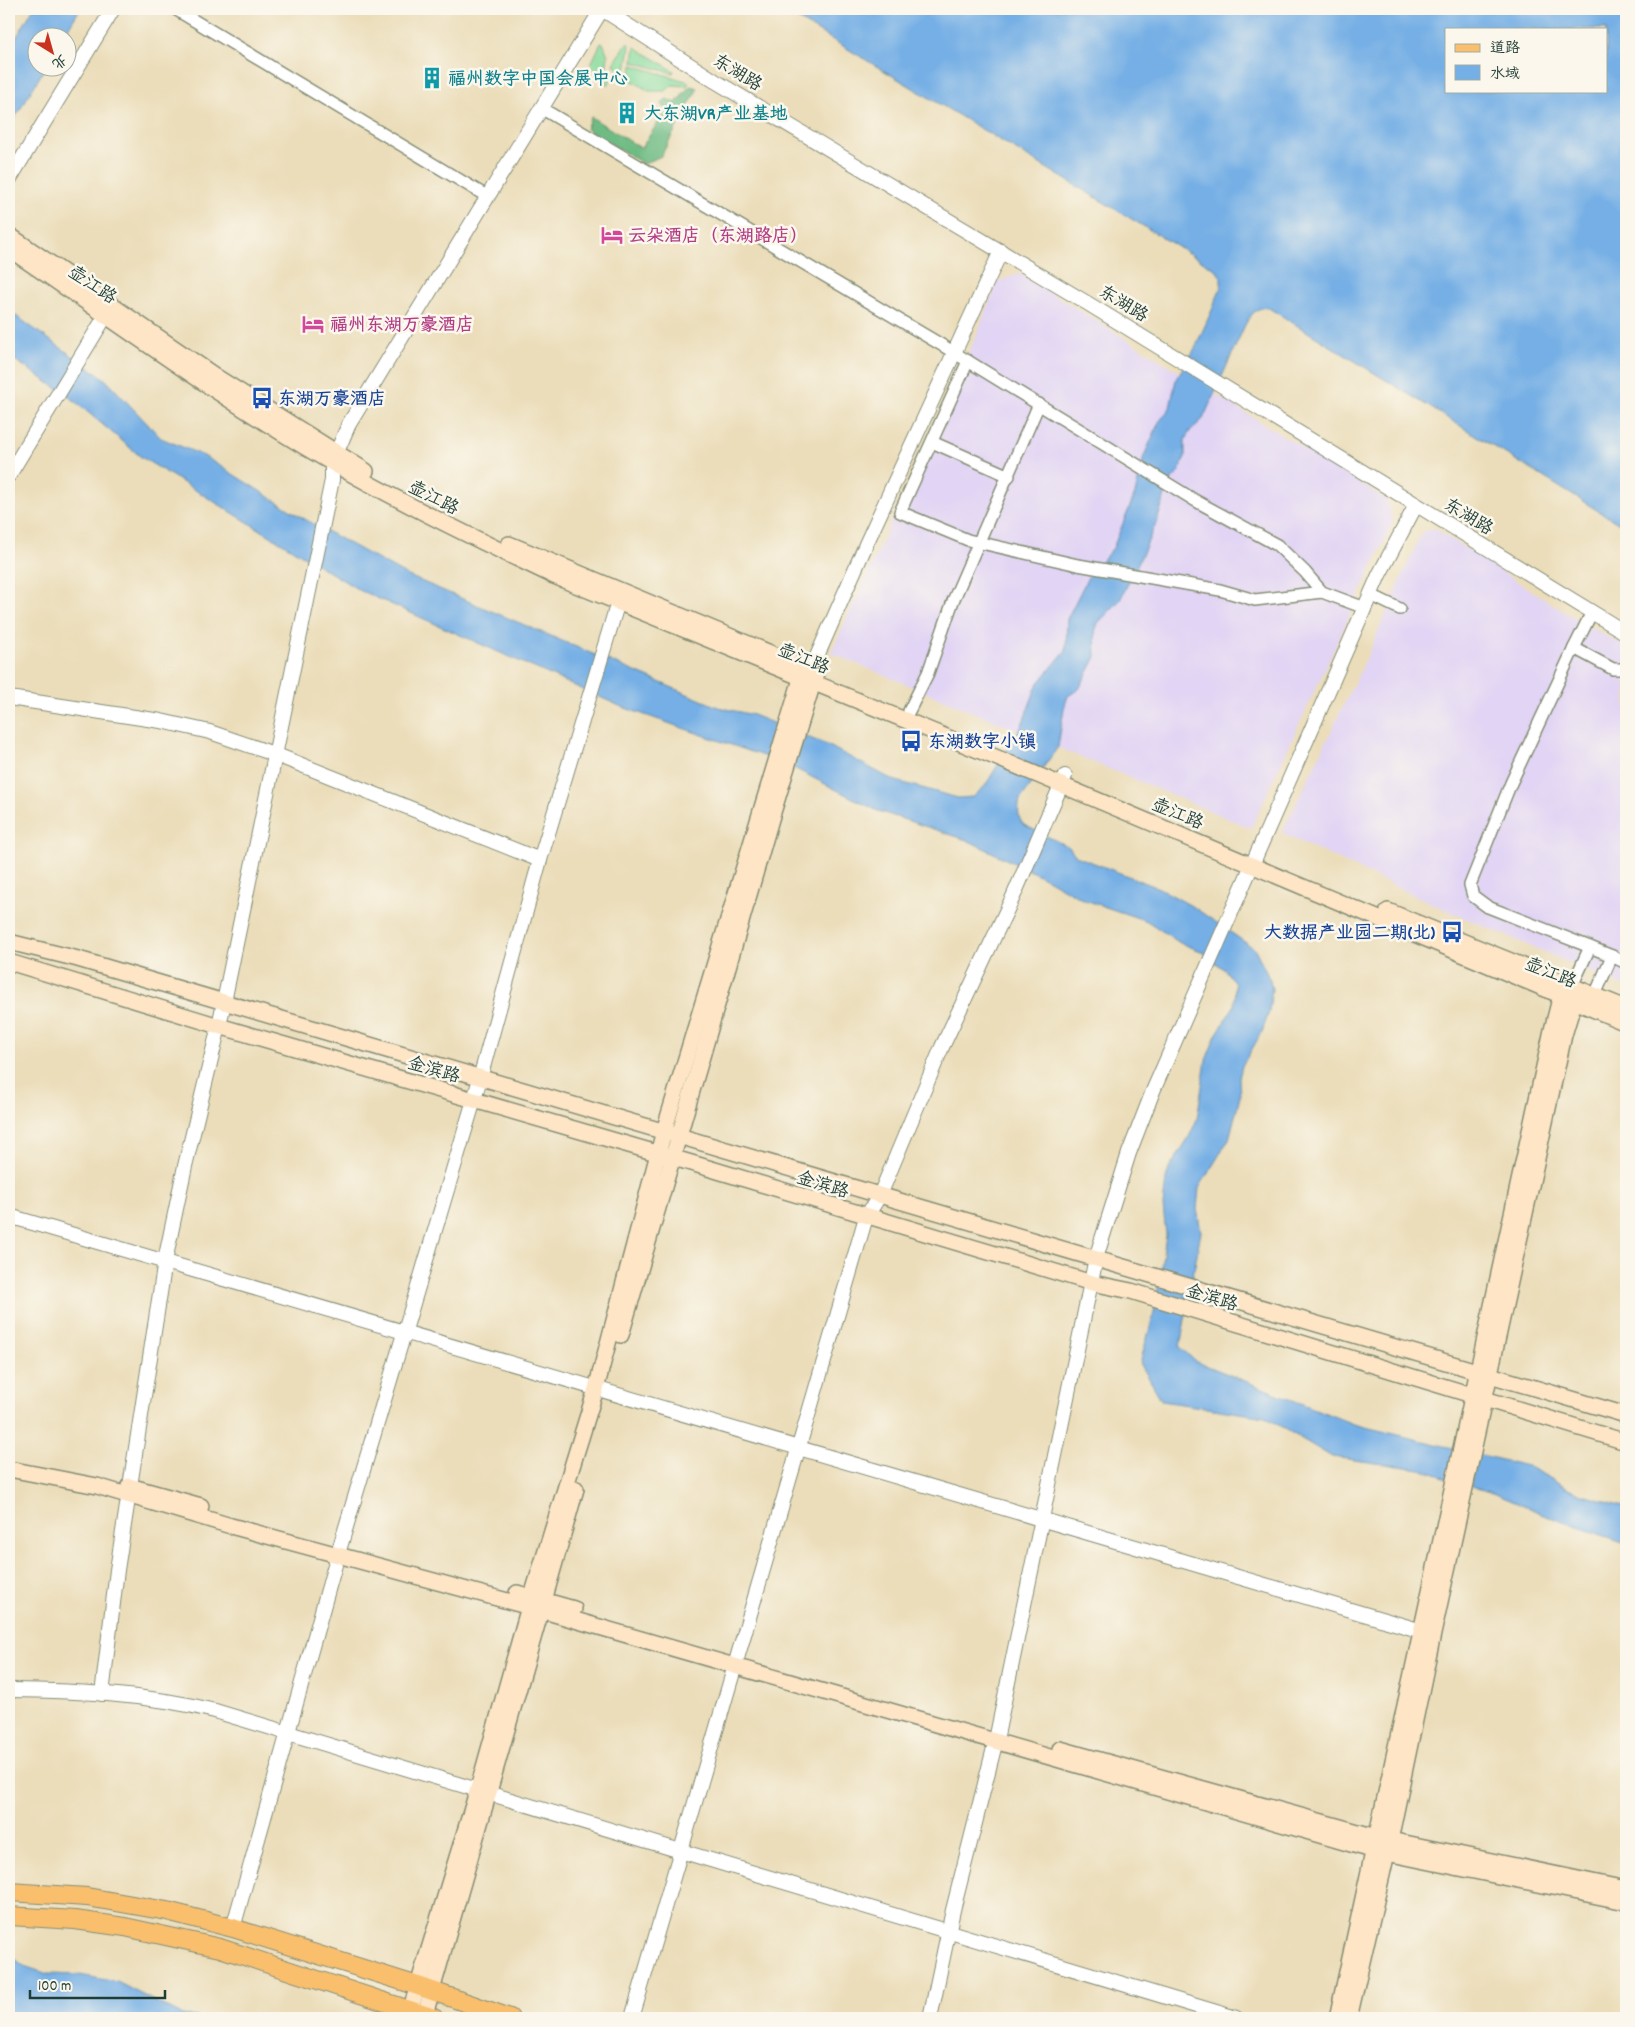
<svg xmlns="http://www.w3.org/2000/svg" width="1635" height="2027" font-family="Dekko,'LXGW WenKai TC',sans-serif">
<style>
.built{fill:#e1d4f4}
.green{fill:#88db9d;stroke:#548c68}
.forest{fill:#6ebb84;stroke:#467c5c}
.water{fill:#74afe5;stroke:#4a768c;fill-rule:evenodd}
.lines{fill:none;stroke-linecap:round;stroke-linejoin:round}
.minor-casing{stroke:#858d76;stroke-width:14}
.tertiary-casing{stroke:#858d76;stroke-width:16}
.secondary-casing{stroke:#858d76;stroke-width:18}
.primary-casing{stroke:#858d76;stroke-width:20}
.minor{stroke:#fff;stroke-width:11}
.tertiary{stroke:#fff;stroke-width:14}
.secondary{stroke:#fde5c5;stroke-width:15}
.primary{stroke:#f9bf6d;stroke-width:18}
.labels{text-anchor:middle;stroke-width:5;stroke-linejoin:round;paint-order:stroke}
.street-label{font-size:18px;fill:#1f3d34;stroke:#fbf7ec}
.culture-label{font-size:18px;font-weight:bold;fill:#0d838f;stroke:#fbf7ec;text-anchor:start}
.hotel-label{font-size:18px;font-weight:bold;fill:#b23c85;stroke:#fbf7ec;text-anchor:start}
.transit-label{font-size:18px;font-weight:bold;fill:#164399;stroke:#fbf7ec;text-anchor:start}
</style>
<rect width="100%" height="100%" fill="#fbf7ec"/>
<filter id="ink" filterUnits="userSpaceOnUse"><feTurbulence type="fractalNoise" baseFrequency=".02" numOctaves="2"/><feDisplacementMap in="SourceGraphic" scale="10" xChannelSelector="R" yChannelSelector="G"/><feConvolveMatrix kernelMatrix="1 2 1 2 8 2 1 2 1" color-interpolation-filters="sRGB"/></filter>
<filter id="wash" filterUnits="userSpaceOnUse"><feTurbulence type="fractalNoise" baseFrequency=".0096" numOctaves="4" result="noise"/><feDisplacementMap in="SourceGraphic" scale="20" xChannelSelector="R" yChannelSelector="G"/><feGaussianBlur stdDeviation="1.12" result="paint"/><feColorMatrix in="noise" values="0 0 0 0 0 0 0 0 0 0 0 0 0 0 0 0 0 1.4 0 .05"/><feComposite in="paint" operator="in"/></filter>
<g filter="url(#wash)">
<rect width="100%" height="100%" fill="#ebddb9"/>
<!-- built -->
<g class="built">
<path d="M1020,274L1387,500L1393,522L1251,828L831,653L977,334L998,281Z"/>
<path d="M1435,529L1577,620L1626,647V987L1446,910L1282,833L1367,657L1419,538L1423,531Z"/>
</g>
<!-- green -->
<g class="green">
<path d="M601,43H603L608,56L606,70L613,76L608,85L591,64Z"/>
<path d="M627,43L630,45L625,78L614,64Z"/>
<path d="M635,47L674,71L673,73L633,62Z"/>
<path d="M632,65L689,82L687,86L672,85L666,91H649L631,80Z"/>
</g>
<!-- forest -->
<path class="forest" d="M690,86L698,88L661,156L644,164L586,129L591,117L641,148L666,111L662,103L666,99L676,103Z"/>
<!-- water -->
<g class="water">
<path d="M33,9H80L63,37L38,38V68H45L9,128V50Z"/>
<path d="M781,9H1626V528L1267,307C1255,308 1251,315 1245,325L1203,419L1190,431L1185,440V457L1178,474L1173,478L1167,489L1157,521L1141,557L1120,600L1098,623L1095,632L1096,657L1079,689L1068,696L1064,708L1058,747L1020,800C1018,809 1017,818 1024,825L1069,847L1076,856L1159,888L1195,908L1255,949L1270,980L1272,989L1269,1012L1262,1032L1242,1066L1239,1078L1240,1097L1229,1139L1199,1188L1197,1209L1201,1232L1180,1347L1195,1361L1353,1424L1527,1466L1576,1492L1626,1507V1543L1560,1521L1498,1495L1420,1469L1332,1457L1265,1417L1162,1401L1140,1363L1154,1313L1166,1235L1163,1206L1166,1179L1169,1169L1189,1137L1197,1119L1206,1060L1216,1035L1234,1006L1235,984L1226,971L1201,951L1180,943L1147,921L1082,899L1049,880L967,840L878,811L786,764L622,707L359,590L141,457L71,398L9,356V311L105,379L161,438L204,456L303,518L404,574L718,707L753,715L827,745L893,780L958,798L973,797L985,786L1022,725L1037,685L1066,650L1067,619L1088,577L1113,548L1135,494L1144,456L1159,422L1170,408L1176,379L1194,350L1212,310L1221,287V277L1215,269ZM1446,29H1606V91H1446Z"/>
<path d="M9,1954L24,1966L48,1974L80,1975L117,1982L182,2015L207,2018H9Z"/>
</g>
</g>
<g filter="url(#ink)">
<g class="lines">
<!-- minor casing -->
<g class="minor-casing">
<g id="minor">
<path d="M175,9L488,197"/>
<path d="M541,108L945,347L1196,501L1277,545L1305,572L1322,592L1365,608"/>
<path d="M968,361L900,512L968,540L1078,565L1220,590L1255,600L1322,592"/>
<path d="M932,442L1009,476"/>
<path d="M1371,595L1400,609"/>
<path d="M1574,648L1592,612"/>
<path d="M909,711L928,673L953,601L1039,404"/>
<path d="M1590,947L1488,907L1473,896L1470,885L1511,783L1574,648L1613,669H1626"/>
<path d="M1612,956L1626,963"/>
<path d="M1572,986L1590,947L1612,956L1595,995"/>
</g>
</g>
<!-- tertiary casing -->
<g class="tertiary-casing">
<g id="tertiary">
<path d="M602,9L715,81L1087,303L1626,633"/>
<path d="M9,180L113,9"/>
<path d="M9,475L111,307"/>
<path d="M811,670L867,542L1001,251"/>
<path d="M9,698L161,721L210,732L274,754L540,860"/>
<path d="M9,1216L1432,1634"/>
<path d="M9,1690C78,1691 148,1694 215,1711L1236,2018"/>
<path d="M102,1694L117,1570L165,1261L185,1166L219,1026L332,480V463L349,424L602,9"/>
<path d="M233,1928L340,1547L474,1100L540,860L621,592"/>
<path d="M632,2018L866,1217L880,1195L942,1047L1013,897L1065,776"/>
<path d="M930,2018L953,1910L996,1740L1096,1258L1129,1153L1153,1091L1379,575L1416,505"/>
</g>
</g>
<!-- secondary casing -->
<g class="secondary-casing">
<g id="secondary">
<path d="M9,235L215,376L366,471"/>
<path d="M9,249C107,315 203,386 305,447C385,495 469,536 554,576L995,757L1626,1023"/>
<path d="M509,544L799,665"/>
<path d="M1388,911L1626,1008"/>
<path d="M9,942L78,959L1626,1415"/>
<path d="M9,962L219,1026L698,1165L1092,1283L1131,1291L1626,1442"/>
<path d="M621,1335L771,819L816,673"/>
<path d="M9,1469L97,1486L231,1526L530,1607L1372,1850L1626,1902"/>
<path d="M129,1486L201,1506"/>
<path d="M517,1593L574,1609"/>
<path d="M1060,1749L1376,1837L1626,1889"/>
<path d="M408,2018L477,1792L532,1596L596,1389L664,1131L804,669"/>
<path d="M424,2018L576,1489"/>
<path d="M1337,2018L1552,1030L1563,987"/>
<path d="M1349,2018L1390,1840L1433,1634L1564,1035L1577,992"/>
</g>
</g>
<!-- primary casing -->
<g class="primary-casing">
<g id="primary">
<path d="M9,1892L87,1897L167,1911L233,1928L418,1986L510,2018"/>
<path d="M9,1916L75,1920L125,1927L220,1948L434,2018"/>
</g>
</g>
<!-- minor -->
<use href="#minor" class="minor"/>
<!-- tertiary -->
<use href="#tertiary" class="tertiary"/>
<!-- secondary -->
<use href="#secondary" class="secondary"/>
<!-- primary -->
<use href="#primary" class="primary"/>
</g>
</g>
<!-- icons -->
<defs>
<g id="building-bare" transform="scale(1.725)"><path d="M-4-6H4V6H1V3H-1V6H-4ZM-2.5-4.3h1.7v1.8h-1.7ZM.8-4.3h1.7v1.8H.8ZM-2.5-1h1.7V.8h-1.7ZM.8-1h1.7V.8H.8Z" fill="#0f9aa8" stroke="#fbf7ec" stroke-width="2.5" paint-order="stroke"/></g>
<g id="hotel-bare" transform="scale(1.725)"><path d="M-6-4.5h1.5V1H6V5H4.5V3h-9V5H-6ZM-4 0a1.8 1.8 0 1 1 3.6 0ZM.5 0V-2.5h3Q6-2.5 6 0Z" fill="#d1479c" stroke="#fbf7ec" stroke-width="2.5" paint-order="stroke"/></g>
<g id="bus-bare" transform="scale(1.725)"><path d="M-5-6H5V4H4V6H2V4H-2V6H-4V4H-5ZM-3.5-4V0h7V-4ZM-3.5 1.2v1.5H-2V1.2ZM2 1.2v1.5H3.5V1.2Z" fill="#1a4fb4" stroke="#fbf7ec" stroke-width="2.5" paint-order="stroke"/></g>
</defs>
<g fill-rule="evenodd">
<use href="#building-bare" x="432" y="78"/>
<use href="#building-bare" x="627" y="113"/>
<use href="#hotel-bare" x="612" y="235"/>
<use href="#hotel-bare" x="313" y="324"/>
<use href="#bus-bare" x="262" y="398"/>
<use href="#bus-bare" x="911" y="741"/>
<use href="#bus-bare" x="1452" y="932"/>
</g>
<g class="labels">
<!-- street labels -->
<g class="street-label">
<text transform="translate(738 72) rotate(31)" y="6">东湖路</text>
<text transform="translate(93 284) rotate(34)" y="6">壶江路</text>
<text transform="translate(1124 303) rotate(31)" y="6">东湖路</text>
<text transform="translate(434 497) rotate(27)" y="6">壶江路</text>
<text transform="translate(1469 516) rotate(31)" y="6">东湖路</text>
<text transform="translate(804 658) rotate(22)" y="6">壶江路</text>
<text transform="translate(1178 813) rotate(23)" y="6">壶江路</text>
<text transform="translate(1551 972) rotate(22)" y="6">壶江路</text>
<text transform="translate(434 1069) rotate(16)" y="6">金滨路</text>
<text transform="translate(823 1184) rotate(17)" y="6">金滨路</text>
<text transform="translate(1212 1297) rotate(17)" y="6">金滨路</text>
</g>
<!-- culture labels -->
<g class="culture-label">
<text x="448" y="84">福州数字中国会展中心</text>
<text x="644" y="119">大东湖VR产业基地</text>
</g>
<!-- hotel labels -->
<g class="hotel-label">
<text x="628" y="241">云朵酒店（东湖路店）</text>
<text x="330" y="330">福州东湖万豪酒店</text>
</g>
<!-- transit labels -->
<g class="transit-label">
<text x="278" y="404">东湖万豪酒店</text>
<text x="928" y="747">东湖数字小镇</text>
<text x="1435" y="938" text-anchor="end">大数据产业园二期(北)</text>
</g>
</g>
<!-- margin -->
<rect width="1635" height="2027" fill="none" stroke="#fbf7ec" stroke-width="30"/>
<!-- legend -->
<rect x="1445" y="28" width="162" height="65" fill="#fbf7ec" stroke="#a3ada2"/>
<rect x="1455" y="44" width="25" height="8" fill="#f9bf6d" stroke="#a3ada2"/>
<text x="1490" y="52" font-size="15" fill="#1f3d34">道路</text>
<rect x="1455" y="65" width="25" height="15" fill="#74afe5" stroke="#a3ada2"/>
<text x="1490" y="78" font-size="15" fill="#1f3d34">水域</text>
<!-- north arrow -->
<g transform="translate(52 52) rotate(143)"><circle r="24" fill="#fbf7ec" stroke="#a3ada2"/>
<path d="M0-4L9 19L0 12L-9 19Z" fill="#c8321e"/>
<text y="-8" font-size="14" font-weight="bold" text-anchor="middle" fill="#1f3d34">北</text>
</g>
<!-- scale -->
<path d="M30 1990v8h135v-8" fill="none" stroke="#1f3d34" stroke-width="2.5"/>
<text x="38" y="1990" font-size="15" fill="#1f3d34" stroke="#fbf7ec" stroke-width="4" paint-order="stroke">100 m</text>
</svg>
